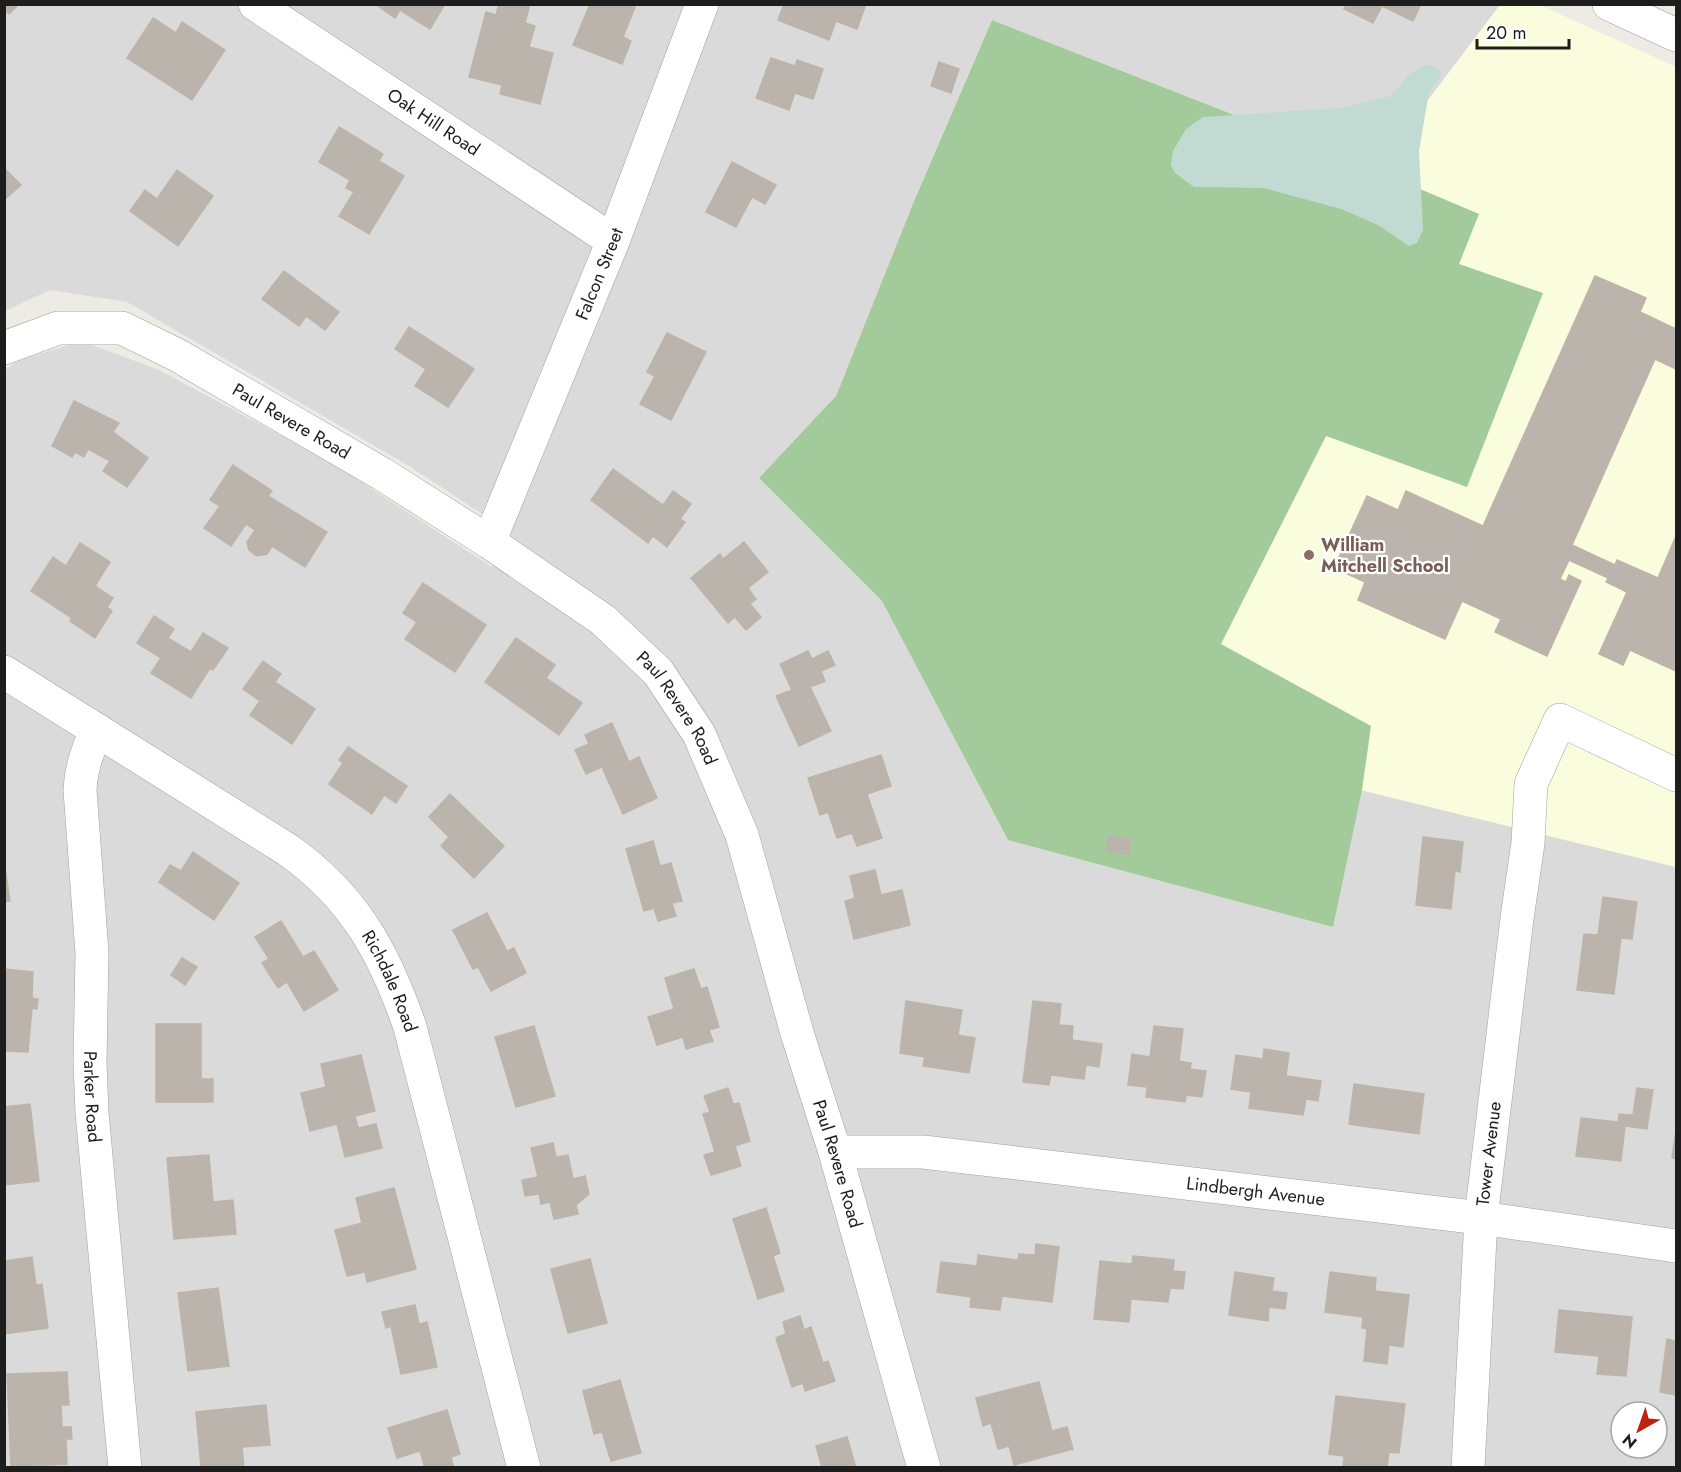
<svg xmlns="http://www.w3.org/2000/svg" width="1681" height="1472" font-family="Jost,sans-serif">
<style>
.residential{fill:#dbdada;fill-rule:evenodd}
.education{fill:#f9fcdd}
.forest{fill:#a3ca9b}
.wetland{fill:#c1dad2}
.building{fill:#bab4ad;stroke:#beb4a7;stroke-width:1.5}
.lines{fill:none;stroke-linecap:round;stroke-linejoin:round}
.minor-casing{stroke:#a1a1a1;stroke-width:34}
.minor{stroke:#fff;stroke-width:33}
.education-dot{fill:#8d6e63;stroke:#fff;stroke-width:2}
.labels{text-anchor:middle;stroke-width:4.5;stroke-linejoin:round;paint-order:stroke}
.street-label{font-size:18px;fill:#1d1d1d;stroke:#fff}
.education-label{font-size:18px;font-weight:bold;fill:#785e54;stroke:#fff;text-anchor:start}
</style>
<rect width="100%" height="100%" fill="#edebe3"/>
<!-- residential -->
<path class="residential" d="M5,5H1500L1375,170L912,206L836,396L759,478L882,601L1008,840L1332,927L1362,790L1676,867V1467H5V370L17,361L81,341L157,369L327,460L492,567L510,532L409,466L127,302L50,290L5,311ZM1621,1412H1657V1448H1621Z"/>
<!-- education -->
<path class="education" d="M1500,5H1540L1676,67V867L1048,714L836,396L912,206L992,20L1375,170Z"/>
<!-- forest -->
<path class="forest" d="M992,20L1375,170L1479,214L1459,264L1543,293L1467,487L1326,436L1221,644L1371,726L1362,790L1333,927L1008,840L882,601L759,478L836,396L912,206Z"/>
<!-- wetland -->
<path class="wetland" d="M1425,65L1434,66L1442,74L1429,92L1419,151L1423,230L1417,243L1409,246L1378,225L1341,209L1264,188L1194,187L1175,173L1171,165L1173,151L1186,129L1203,117L1340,108L1391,96L1409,75Z"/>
<!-- building -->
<g class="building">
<path d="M4,4H19L9,14L4,9Z"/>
<path d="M375,4H445L430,29L400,10L395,18Z"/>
<path d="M499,4H530L525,23L535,26L529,47L553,53L540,104L500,94L502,85L469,77L486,12L496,15Z"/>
<path d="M590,4H629L635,7L623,37L631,41L622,64L573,45Z"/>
<path d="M784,4H866L857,29L836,21L829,40L778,20Z"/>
<path d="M1346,4H1421L1413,21L1382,6L1373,23L1344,9Z"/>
<path d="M153,18L176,33L182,22L225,50L192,100L127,58Z"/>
<path d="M771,58L795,66L797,60L823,69L813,99L795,93L789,110L756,98Z"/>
<path d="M939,62L959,69L951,93L931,86Z"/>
<path d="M339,127L383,154L379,161L404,176L369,234L339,216L354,192L346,188L350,180L319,162Z"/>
<path d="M732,162L776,185L765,204L752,197L736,227L706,212Z"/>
<path d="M4,168L21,185L4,200Z"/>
<path d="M177,170L213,196L178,246L130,211L145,190L157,199Z"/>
<path d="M284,271L339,312L325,330L306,316L299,326L262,299Z"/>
<path d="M1595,276L1646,298L1640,312L1676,329V369L1655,359L1572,545L1615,565L1617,560L1658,578L1676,536V671L1630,650L1623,665L1599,654L1627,592L1606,582L1608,578L1569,560L1560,579L1566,582L1569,575L1581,581L1547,656L1495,632L1501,619L1462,601L1445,639L1358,600L1365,582L1334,568L1367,496L1398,510L1406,491L1483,526Z"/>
<path d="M409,327L474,369L448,407L415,386L426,369L395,349Z"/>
<path d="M667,333L706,352L671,420L640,404L655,376L647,372Z"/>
<path d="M74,401L119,423L113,432L148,458L127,487L103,471L110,461L88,449L84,457L75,452L72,457L52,446Z"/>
<path d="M233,465L272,491L268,496L327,532L305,567L272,546L267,554L257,556L249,550L247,542L255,530L246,524L231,546L204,528L220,506L210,500Z"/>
<path d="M613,469L663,505L673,491L691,504L680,519L685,522L667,547L653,536L648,543L591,500Z"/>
<path d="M744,542L768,572L748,588L756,599L750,604L761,617L746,630L735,617L728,623L691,578L720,554L723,559Z"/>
<path d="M80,543L110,562L95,586L113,598L107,607L112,611L95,638L70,621L72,618L31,591L53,557L66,566Z"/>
<path d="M423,583L486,625L455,672L405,639L417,622L403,613Z"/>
<path d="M154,616L174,629L168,638L191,652L203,633L228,648L213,670L210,668L191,698L151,673L161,658L137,643Z"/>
<path d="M516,638L555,665L546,678L582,703L559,735L485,682Z"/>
<path d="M808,651L812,659L828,651L835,665L821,671L825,681L810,687L831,731L799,746L776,696L792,690L780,664Z"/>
<path d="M263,661L281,674L275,682L315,709L292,744L250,715L260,701L243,689Z"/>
<path d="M612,723L629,762L639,757L657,798L623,814L602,767L586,774L575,750L589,744L585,735Z"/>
<path d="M348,747L407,786L396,803L384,795L372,814L329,784L343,763L339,760Z"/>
<path d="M881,755L891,786L867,794L882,838L857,846L852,833L837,838L828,812L820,815L808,778Z"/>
<path d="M450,794L504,846L474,878L441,846L449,837L429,817Z"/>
<path d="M1108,836L1131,838L1129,854L1107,852Z"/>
<path d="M1423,837L1463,842L1460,872L1455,871L1451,909L1416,905Z"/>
<path d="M653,841L660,866L671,863L682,901L672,903L676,916L658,921L654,908L644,911L626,849Z"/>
<path d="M193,852L239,883L214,920L159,882L170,865L181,871Z"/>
<path d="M4,861L10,901L4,902Z"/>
<path d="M875,870L881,895L902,890L910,925L854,939L845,901L855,898L850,876Z"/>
<path d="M1603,897L1637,902L1632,939L1621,938L1614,994L1577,990L1584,934L1598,935Z"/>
<path d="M487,913L507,951L514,948L526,973L491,991L478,967L473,969L453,930Z"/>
<path d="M281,921L303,957L314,951L338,990L304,1011L287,982L278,988L262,963L269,959L255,937Z"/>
<path d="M182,958L197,967L185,985L171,975Z"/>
<path d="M4,969L33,972L32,998L38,999L37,1009L32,1008L28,1052L4,1051Z"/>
<path d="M694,969L701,989L707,987L719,1027L709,1030L713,1041L686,1049L683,1037L657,1045L648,1017L674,1009L665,978Z"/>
<path d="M906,1001L962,1010L958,1035L975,1038L969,1073L923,1066L925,1057L900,1053Z"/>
<path d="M1033,1001L1061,1004L1059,1025L1073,1026L1072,1040L1102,1044L1099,1067L1086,1065L1084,1079L1051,1075L1049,1085L1023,1082Z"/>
<path d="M156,1024H201V1079H213V1102H156Z"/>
<path d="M534,1026L555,1096L516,1107L495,1037Z"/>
<path d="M1154,1026L1183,1029L1179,1061L1191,1063L1190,1069L1206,1071L1202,1097L1186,1095L1185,1102L1146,1097L1147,1087L1128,1085L1132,1054L1150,1057Z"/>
<path d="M1264,1049L1289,1053L1286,1076L1321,1081L1318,1101L1306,1099L1303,1115L1249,1108L1251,1092L1231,1089L1236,1055L1263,1059Z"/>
<path d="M361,1055L375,1111L355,1116L358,1128L376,1124L382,1148L345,1157L337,1124L310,1131L301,1093L326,1087L321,1064Z"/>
<path d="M1354,1084L1424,1094L1419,1134L1349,1124Z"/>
<path d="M728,1088L733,1104L739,1103L750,1141L735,1146L741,1166L711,1175L704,1155L715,1152L703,1114L710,1112L704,1096Z"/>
<path d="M1637,1088L1653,1090L1647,1129L1625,1126L1621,1161L1576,1156L1581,1118L1618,1122L1619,1114L1633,1115Z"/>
<path d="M30,1104L39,1181L4,1185V1107Z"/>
<path d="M1676,1130V1159L1672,1158Z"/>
<path d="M553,1143L556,1157L568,1155L573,1179L585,1176L589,1194L576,1205L578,1214L554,1219L550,1202L541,1204L539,1194L525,1196L522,1180L538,1177L531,1148Z"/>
<path d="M209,1155L213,1202L233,1200L236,1234L174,1239L167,1158Z"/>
<path d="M394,1188L416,1269L367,1282L365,1272L347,1276L335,1230L362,1223L356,1198Z"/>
<path d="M766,1208L780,1253L773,1256L784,1291L758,1299L733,1219Z"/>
<path d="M1036,1244L1059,1247L1052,1302L1002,1296L1000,1310L970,1307L971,1297L937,1292L941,1262L977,1266L978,1255L1018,1260L1019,1254L1035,1255Z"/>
<path d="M1133,1256L1174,1260L1173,1271L1185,1272L1183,1289L1170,1288L1168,1302L1131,1299L1129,1322L1094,1319L1100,1261L1132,1264Z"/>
<path d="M32,1257L36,1285L42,1284L48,1328L4,1334V1261Z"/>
<path d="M590,1259L607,1323L568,1333L551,1269Z"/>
<path d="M1235,1272L1274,1278L1272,1291L1287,1293L1285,1309L1269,1307L1268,1321L1229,1315Z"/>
<path d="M1330,1272L1376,1278L1375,1291L1409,1295L1403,1347L1389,1345L1387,1364L1364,1361L1367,1329L1362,1328L1363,1317L1325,1312Z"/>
<path d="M218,1288L229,1366L188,1371L178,1293Z"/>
<path d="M415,1305L419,1324L427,1322L437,1367L401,1374L391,1326L386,1328L382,1312Z"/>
<path d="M1559,1310L1632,1317L1626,1376L1597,1374L1599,1356L1555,1352Z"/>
<path d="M800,1316L804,1330L811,1327L823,1363L828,1361L835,1381L805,1391L803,1383L792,1387L776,1338L786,1334L783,1322Z"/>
<path d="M1667,1339L1676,1341V1395L1660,1392Z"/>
<path d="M67,1372L69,1405H61L62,1427H71L72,1439H66L67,1464L11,1467L7,1374Z"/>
<path d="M620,1380L641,1453L611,1461L602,1432L594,1434L583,1391Z"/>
<path d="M1039,1382L1052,1431L1067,1427L1073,1449L1014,1465L1009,1446L998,1449L991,1423L983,1426L976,1398Z"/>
<path d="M1336,1396L1405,1404L1399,1453L1389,1452L1387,1468H1343L1344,1456L1329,1454Z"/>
<path d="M266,1405L270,1445L242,1447L244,1468H201L196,1412Z"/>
<path d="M447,1410L460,1454L451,1457L454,1468H425L420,1451L397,1458L388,1428Z"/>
<path d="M847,1437L856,1468H822L816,1446Z"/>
</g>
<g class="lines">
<!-- minor casing -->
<g class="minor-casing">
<g id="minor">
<path id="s1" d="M255,4L613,241"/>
<path d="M1609,4L1676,35"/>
<path id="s2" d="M4,348L58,328H122L177,355L382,474L489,542L603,620L658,672L699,734L742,835L797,1033L835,1152L924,1468"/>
<path id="s3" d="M489,542L613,241L702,4"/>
<path id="s4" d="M4,672L288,850C354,897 384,952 410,1027L524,1468"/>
<path id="s5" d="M97,730C87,750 81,768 80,790L92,953L90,1062L92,1113L125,1468"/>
<path id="s6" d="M835,1152H923L1481,1218L1676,1246"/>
<path id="s7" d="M1468,1468L1481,1218L1517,918L1528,843L1531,784L1560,720L1676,775"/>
</g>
</g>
<!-- minor -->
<use href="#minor" class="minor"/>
</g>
<!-- markers -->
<circle class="education-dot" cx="1309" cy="555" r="6"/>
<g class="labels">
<!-- street labels -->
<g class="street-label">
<text dy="6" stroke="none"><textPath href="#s1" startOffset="214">Oak Hill Road</textPath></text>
<text dy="6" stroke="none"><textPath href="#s3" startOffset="290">Falcon Street</textPath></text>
<text dy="6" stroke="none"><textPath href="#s2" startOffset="315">Paul Revere Road</textPath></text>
<text dy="6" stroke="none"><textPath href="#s2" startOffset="801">Paul Revere Road</textPath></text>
<text dy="6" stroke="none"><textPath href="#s4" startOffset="504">Richdale Road</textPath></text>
<text dy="6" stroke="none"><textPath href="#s5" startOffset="370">Parker Road</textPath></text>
<text dy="6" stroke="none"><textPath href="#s7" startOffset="315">Tower Avenue</textPath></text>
<text dy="6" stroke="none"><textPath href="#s2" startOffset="1287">Paul Revere Road</textPath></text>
<text dy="6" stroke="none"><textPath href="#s6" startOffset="423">Lindbergh Avenue</textPath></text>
</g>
<!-- education labels -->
<g class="education-label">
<text x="1321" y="551">William<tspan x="1321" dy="21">Mitchell School</tspan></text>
</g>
</g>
<!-- border -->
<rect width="1681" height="1472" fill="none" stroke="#1d1d1d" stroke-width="12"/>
<!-- north arrow -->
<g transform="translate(1639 1430) rotate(220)"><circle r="28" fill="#ffffff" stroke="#a5a5a5" stroke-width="1.5"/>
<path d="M0-4.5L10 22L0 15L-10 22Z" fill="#bb230f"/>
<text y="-9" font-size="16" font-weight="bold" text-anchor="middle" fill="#1d1d1d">N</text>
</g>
<!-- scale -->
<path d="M1477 39v9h92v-9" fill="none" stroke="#1d1d1d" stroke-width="3"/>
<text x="1486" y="39" font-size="18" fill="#1d1d1d" stroke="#ffffff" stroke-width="4.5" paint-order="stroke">20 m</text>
</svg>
